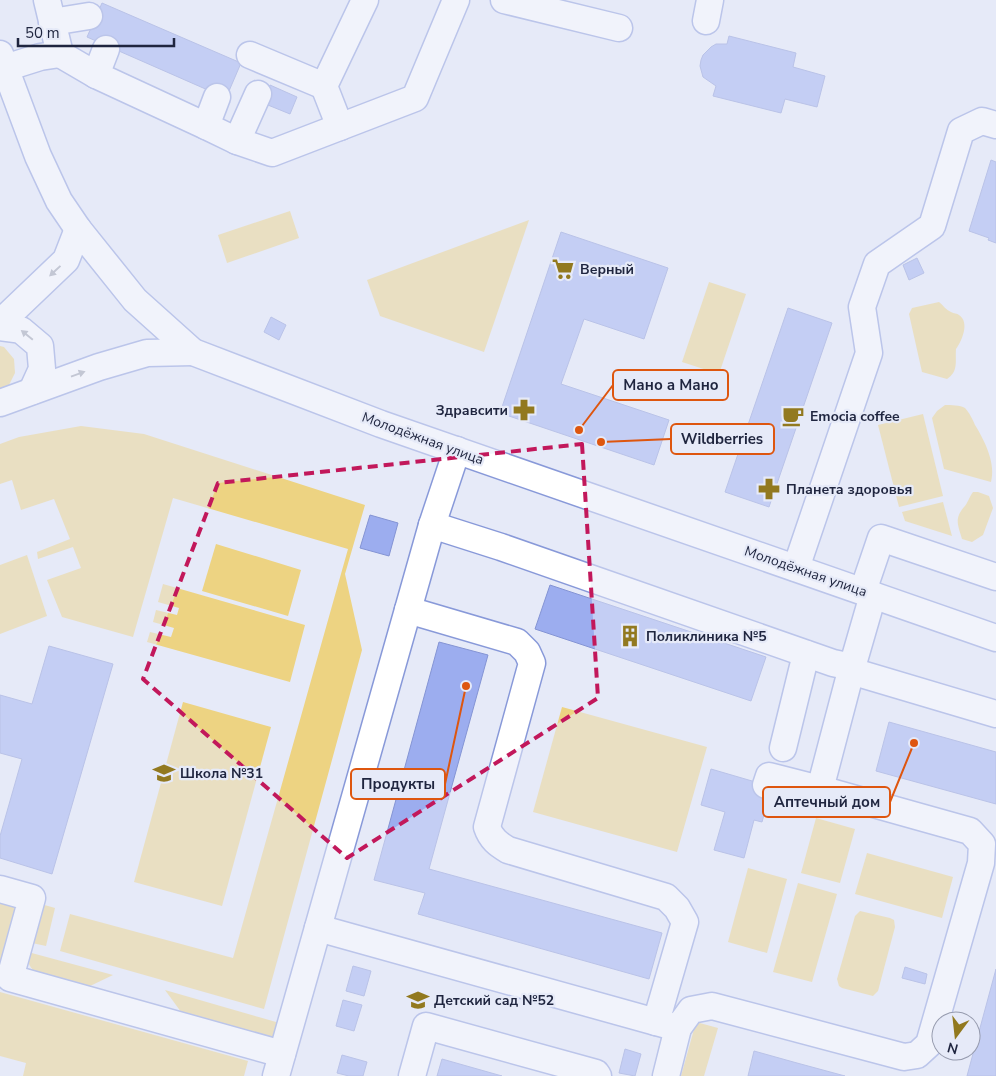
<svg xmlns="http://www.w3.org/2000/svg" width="996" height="1076" font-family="'Nunito Sans',sans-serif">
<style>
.green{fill:#edd382}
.building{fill:#9cadef;stroke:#8494d4}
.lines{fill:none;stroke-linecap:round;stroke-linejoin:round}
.minor-casing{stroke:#8899d9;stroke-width:29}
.minor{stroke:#fff;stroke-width:26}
.oneway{fill:#9a9da9}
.marked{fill:none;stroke:#c2185b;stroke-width:4;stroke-dasharray:10 6;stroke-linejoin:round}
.labels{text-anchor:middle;stroke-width:4.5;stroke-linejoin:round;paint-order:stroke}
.poi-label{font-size:14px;font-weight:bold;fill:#1f253f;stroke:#e6eaf8;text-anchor:start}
.street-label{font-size:14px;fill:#1f253f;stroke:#e6eaf8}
.leader{fill:none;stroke:#de560f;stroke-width:2}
.callout-dot{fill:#de560f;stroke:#e6eaf8;stroke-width:2}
.callout{fill:#e6eaf8;stroke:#de560f;stroke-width:2}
.callout-label{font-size:15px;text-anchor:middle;font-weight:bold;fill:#1f253f}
</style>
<rect width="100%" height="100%" fill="#e6eaf8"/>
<!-- green -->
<g class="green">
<path d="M290,211L299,238L227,263L218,235Z"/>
<path d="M529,220L484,352L380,316L367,280Z"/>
<path d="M709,282L746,294L719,374L682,362Z"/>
<path d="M939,302C943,305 946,310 951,312C954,314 957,313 959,315C970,322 962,341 956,349C955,361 959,371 947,379L922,372L909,314L912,308Z"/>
<path d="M0,346L4,347L14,359L15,373L8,387L0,390Z"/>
<path d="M945,405C951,405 960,405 965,408C969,412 973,420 975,425C985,441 996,464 991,482L944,469L932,418L937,411Z"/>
<path d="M923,414L943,496L899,507L878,425Z"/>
<path d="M81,426L144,434L365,505L345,574L362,650L264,1009L60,951L70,914L233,958L348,549L173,498L133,637L62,617L47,580L81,568L73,547L38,559L37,552L70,539L54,499L21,510L12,480L0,484V444L19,437Z"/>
<path d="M973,492H978L989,496L993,508L983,535L972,542L962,539C958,525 954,519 964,507C968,503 969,497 973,492Z"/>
<path d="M943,502L952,536L905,521L902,512Z"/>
<path d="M216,544L301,570L288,616L202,591Z"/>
<path d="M27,555L47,616L0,634V565Z"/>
<path d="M163,584L305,625L290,682L147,642L150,632L171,637L174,628L153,622L156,610L177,615L179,608L158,602Z"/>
<path d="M183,702L271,727L222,906L134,882Z"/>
<path d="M562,707L707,747L677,852L533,812Z"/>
<path d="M816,818L855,829L840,883L801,873Z"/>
<path d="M867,853L953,877L942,918L855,894Z"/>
<path d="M748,868L787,879L767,953L728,942Z"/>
<path d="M798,883L837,894L812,982L773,972Z"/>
<path d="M0,898L14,906L17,913L0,984Z"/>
<path d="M41,904L55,908L46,946L32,943Z"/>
<path d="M860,911L890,918L894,920L895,927L878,991L873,996L842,988L839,986L837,979L855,916Z"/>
<path d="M28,952L113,975L88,987L35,972C28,965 27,961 28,952Z"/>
<path d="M165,990L283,1024L274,1036L270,1038L184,1016Z"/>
<path d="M0,992L248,1061L244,1076H23L26,1063L0,1056Z"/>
<path d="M696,1022L718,1028L704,1076H681Z"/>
</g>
<!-- building -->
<g class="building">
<path d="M102,3L241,63L226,98L87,37Z"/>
<path d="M729,36L796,53L793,67L825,76L817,107L785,99L781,113L713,96L716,86L703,77L700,66L701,60L703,55L711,47L716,44H727Z"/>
<path d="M270,85L297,97L290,114L263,103Z"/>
<path d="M991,160L996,162V243L988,240L989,238L969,231Z"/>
<path d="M561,232L668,268L644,339L584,319L561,384L669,420L654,465L500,413Z"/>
<path d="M917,258L924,273L909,280L903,265Z"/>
<path d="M788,308L832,323L769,507L725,492Z"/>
<path d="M271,317L286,325L279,340L264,332Z"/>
<path d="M370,515L398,523L389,556L360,548Z"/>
<path d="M550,585L766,657L751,701L535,629Z"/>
<path d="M439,642L488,655L429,869L662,933L649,979L418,914L425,893L374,880Z"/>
<path d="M49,646L113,664L52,874L0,858V836L22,759L0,753V695L32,704Z"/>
<path d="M889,722L996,752V804L876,771Z"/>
<path d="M711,769L776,788L772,805L767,804L762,822L754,820L744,858L714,850L725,812L701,805Z"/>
<path d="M353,966L371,971L364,996L346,991Z"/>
<path d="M905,967L927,974L925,984L902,978Z"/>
<path d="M996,969V1076H967Z"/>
<path d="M343,1000L362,1005L354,1031L336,1026Z"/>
<path d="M625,1049L641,1054L635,1076L619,1073Z"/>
<path d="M754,1051L797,1063L845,1076H748Z"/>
<path d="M342,1055L367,1062L363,1076H349L337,1073Z"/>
<path d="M442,1059L502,1076H437Z"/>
</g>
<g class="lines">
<!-- minor casing -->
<g class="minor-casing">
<g id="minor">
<path d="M47,0L60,54L96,75L206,126L237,141L272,153L415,98L456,0"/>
<path d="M504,0L619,28"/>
<path d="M706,21L710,0"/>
<path d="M52,22L89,16"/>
<path d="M0,54L38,156L59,201L78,229L135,300L193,352L381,424L996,638"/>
<path d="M250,55L324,86"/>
<path d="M5,68L40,57L60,54"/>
<path d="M96,75L106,49"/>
<path d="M206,126L217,97"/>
<path d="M340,127L324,86L365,0"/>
<path d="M237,141L258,94"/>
<path d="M0,323L66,260L78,229"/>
<path d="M0,327L21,330L40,346L42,369L32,391"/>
<path d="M0,403L99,367L147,353L193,352"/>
<path d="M432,525L501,547L833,663L852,667"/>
<path d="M796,568L869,353L862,307L877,264L932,226L961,131L982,121L996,125"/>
<path d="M863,591L881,538L996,577"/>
<path d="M408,610L517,642L527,652L532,663L487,827C491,839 498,844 508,850L666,897L677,908L685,922L656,1022L678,1028"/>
<path d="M851,671L996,714"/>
<path d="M783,748L806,654"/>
<path d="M766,785L769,776L820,789"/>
<path d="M0,889L32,898L10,978L282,1054"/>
<path d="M318,928L656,1022"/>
<path d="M276,1076L432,525L457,450"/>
<path d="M412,1076L426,1026L596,1073L598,1076"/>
<path d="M666,1076L678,1028L691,1010L712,1006L904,1057L917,1055L929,1044L981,863L982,844L970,831L820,789L851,671L873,595"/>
</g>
</g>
<!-- minor -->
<use href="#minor" class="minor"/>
</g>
<!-- one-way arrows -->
<defs><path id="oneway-solid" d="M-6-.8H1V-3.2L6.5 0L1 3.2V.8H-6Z" transform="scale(1.25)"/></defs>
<g class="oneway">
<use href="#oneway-solid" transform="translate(55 271) rotate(137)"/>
<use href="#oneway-solid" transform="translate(27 335) rotate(-141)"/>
<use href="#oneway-solid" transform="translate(78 374) rotate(-20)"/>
</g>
<!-- marked area -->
<path d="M0 0H996V1076H0ZM582,444L598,698L347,858L143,679L218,483Z" fill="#e6eaf8" fill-opacity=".55" fill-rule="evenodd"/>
<path class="marked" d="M582,444L598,698L347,858L143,679L218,483Z"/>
<!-- icons -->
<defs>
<g id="supermarket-bare" transform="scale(1.725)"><path d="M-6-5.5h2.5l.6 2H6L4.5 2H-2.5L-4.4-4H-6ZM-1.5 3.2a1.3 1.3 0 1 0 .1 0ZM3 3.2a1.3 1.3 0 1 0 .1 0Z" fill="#92791f" stroke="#e6eaf8" stroke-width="2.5" paint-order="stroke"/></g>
<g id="pharmacy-bare" transform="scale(1.725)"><path d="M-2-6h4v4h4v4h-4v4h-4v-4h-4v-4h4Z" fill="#92791f" stroke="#e6eaf8" stroke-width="2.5" paint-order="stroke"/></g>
<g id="cafe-bare" transform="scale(1.725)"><path d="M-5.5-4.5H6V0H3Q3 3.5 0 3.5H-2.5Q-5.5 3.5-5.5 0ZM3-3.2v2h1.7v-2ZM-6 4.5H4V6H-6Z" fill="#92791f" stroke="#e6eaf8" stroke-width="2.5" paint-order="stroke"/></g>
<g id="building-bare" transform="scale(1.725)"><path d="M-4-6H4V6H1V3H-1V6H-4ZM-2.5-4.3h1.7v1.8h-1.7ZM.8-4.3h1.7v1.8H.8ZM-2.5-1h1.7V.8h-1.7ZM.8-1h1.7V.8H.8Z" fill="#92791f" stroke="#e6eaf8" stroke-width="2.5" paint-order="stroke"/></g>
<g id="school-bare" transform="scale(1.725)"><path d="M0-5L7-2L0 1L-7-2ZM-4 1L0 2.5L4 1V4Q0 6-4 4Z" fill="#92791f" stroke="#e6eaf8" stroke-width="2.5" paint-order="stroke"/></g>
</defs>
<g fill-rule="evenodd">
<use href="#supermarket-bare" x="563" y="269"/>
<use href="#pharmacy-bare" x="524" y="410"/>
<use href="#cafe-bare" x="793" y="416"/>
<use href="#pharmacy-bare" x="769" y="489"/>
<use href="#building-bare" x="630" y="636"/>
<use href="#school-bare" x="164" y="773"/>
<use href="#school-bare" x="418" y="1000"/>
</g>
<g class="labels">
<!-- poi labels -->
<g class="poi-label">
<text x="580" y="274">Верный</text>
<text x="508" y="415" text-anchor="end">Здравсити</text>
<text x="810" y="421">Emocia coffee</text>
<text x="786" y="494">Планета здоровья</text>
<text x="646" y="641">Поликлиника №5</text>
<text x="180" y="778">Школа №31</text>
<text x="434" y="1005">Детский сад №52</text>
</g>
<!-- street labels -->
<g class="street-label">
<text transform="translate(423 438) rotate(20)" y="5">Молодёжная улица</text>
<text transform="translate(806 571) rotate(19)" y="5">Молодёжная улица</text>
</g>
</g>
<!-- callouts -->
<path class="leader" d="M579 430L613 385M601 442L671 439M466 686L445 784M914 743L890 802"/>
<g class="callout-dot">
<circle cx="579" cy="430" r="5"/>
<circle cx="601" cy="442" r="5"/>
<circle cx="466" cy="686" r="5"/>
<circle cx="914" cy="743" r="5"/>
</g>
<g class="callout">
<rect x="613" y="370" width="115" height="30" rx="5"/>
<rect x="671" y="424" width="103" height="30" rx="5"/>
<rect x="351" y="769" width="94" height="30" rx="5"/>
<rect x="763" y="787" width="127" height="30" rx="5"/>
</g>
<g class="callout-label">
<text x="671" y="390">Мано а Мано</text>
<text x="722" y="444">Wildberries</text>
<text x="398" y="789">Продукты</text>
<text x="827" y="807">Аптечный дом</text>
</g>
<!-- north arrow -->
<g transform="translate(956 1036) rotate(195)"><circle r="24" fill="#e6eaf8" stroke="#969bae"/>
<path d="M0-4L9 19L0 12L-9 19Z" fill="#92791f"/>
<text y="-8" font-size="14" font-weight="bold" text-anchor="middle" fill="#1f253f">N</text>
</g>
<!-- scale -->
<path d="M18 38v8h156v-8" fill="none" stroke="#1f253f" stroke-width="2.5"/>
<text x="25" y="38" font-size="15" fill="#1f253f" stroke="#e6eaf8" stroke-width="4" paint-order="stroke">50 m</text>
</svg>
